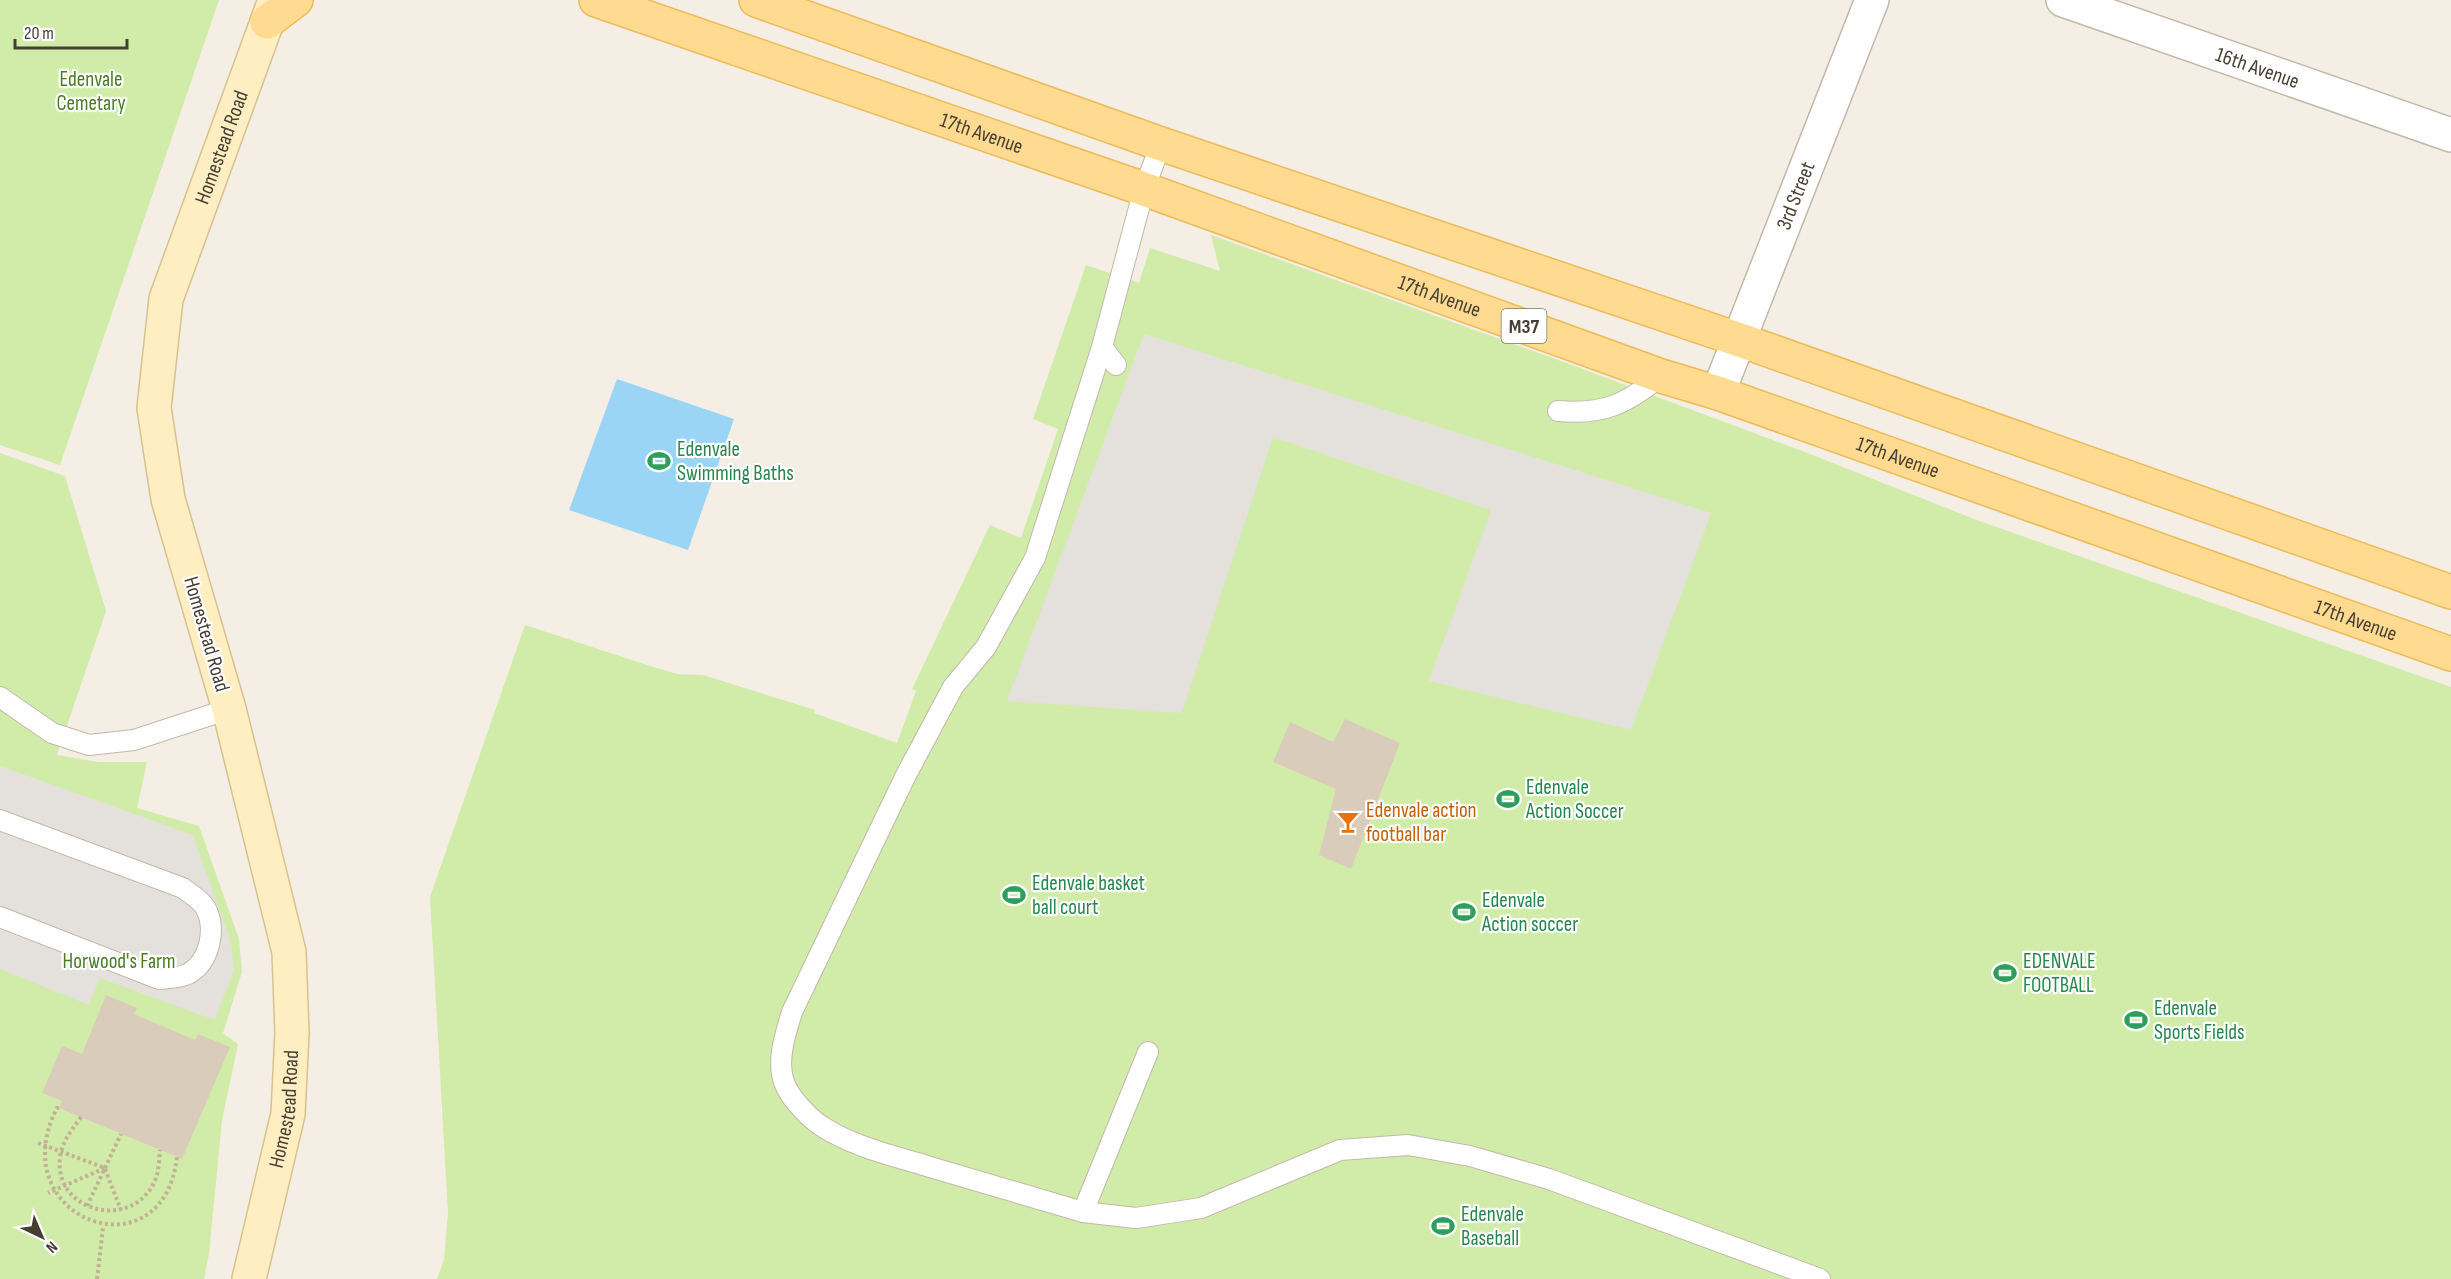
<svg xmlns="http://www.w3.org/2000/svg" width="2451" height="1279" font-family="'Sofia Sans Condensed',sans-serif">
<style>
.green{fill:#d1eca9}
.parking{fill:#e4e1dd}
.water{fill:#9ad5f6}
.building{fill:#d9ccbb}
.lines{fill:none;stroke-linecap:round;stroke-linejoin:round}
.lane-casing{stroke:#c3b8a9;stroke-width:22}
.street-casing{stroke:#c3b8a9;stroke-width:36}
.secondary-casing{stroke:#d7c28f;stroke-width:36}
.primary-casing{stroke:#eeba58;stroke-width:36}
.path{stroke:#c3b196;stroke-width:4;stroke-dasharray:3 3;stroke-linecap:butt}
.lane{stroke:#fff;stroke-width:20}
.street{stroke:#fff;stroke-width:33}
.secondary{stroke:#ffeec2;stroke-width:33}
.primary{stroke:#ffdb91;stroke-width:33}
.labels{text-anchor:middle;stroke-width:4.5;stroke-linejoin:round;paint-order:stroke}
.shield{fill:#fff;stroke:#7e7870;stroke-width:1.5}
.shield-label{font-size:20px;font-weight:bold;fill:#463e33}
.street-label{font-size:21px;fill:#463e33;stroke:#fff}
.park-label{font-size:21px;fill:#487d22;stroke:#fff}
.leisure-label{font-size:21px;fill:#27864d;stroke:#fff;text-anchor:start}
.food-label{font-size:21px;fill:#c56008;stroke:#fff;text-anchor:start}
</style>
<rect width="100%" height="100%" fill="#f4eee4"/>
<!-- green -->
<g class="green">
<path d="M0,0H219L60,465L0,445Z"/>
<path d="M1211,235L1572,365L1810,454L1974,519L2451,687V1279H437L444,1260L448,1213L430,897L525,625L653,667L678,674L703,675L815,710L814,713L897,743L916,691L912,689L990,525L1021,538L1058,429L1033,419L1086,265L1139,283L1150,248L1220,271Z"/>
<path d="M0,453L65,476L106,611L57,755L98,762H147L137,808L199,826L239,939L242,972L223,1033L238,1044L222,1120L209,1254L204,1279H0Z"/>
</g>
<!-- parking -->
<g class="parking">
<path d="M1144,334L1711,513L1631,730L1429,681L1491,510L1273,437L1182,713L1007,701Z"/>
<path d="M0,766L193,835L230,940L234,969L215,1020L100,978L89,1005L0,969Z"/>
</g>
<!-- water -->
<path class="water" d="M617,379L734,419L688,550L569,510Z"/>
<!-- building -->
<g class="building">
<path d="M1345,719L1400,743L1351,869L1319,855L1336,789L1273,762L1290,722L1333,742Z"/>
<path d="M106,995L137,1008L134,1014L195,1040L198,1034L230,1047L182,1159L59,1108L62,1101L42,1093L62,1046L82,1054Z"/>
</g>
<g class="lines">
<!-- lane casing -->
<g class="lane-casing">
<g id="lane">
<path d="M1102,347L1035,558L986,647L953,687L906,775L792,1012C785,1035 775,1064 786,1087C793,1101 810,1119 823,1127C854,1147 895,1156 930,1167C981,1182 1032,1197 1083,1212L1148,1052"/>
<path d="M1116,365L1102,347L1144,189L1161,144"/>
<path d="M1558,411C1604,415 1626,404 1661,376"/>
<path d="M0,697L52,733L89,745L134,740L229,709"/>
<path d="M0,820L183,888C190,894 200,899 205,907C217,928 210,962 188,974C180,978 168,978 159,979L0,917"/>
<path d="M1083,1212L1136,1218L1201,1208L1340,1150L1408,1145L1470,1156L1549,1179L1820,1279"/>
</g>
</g>
<!-- street casing -->
<g class="street-casing">
<g id="street">
<path id="s1" d="M2063,0L2451,135"/>
<path id="s2" d="M1718,393L1872,0"/>
</g>
</g>
<!-- secondary casing -->
<g class="secondary-casing">
<g id="secondary">
<path id="s3" d="M249,1279L288,1114L292,1033L289,952L229,709L168,499L154,408L166,299L275,0"/>
</g>
</g>
<!-- primary casing -->
<g class="primary-casing">
<g id="primary">
<path id="s4" d="M596,0L1144,189L1661,376L1718,393L2451,654"/>
<path d="M756,0L1161,144L1740,340L2451,592"/>
<path d="M267,22L296,0"/>
</g>
</g>
<!-- path -->
<g class="path">
<path d="M59,1108H57C0,1219 163,1279 177,1157"/>
<path d="M81,1117C72,1130 62,1141 60,1157C53,1214 136,1232 156,1178C159,1170 159,1159 160,1150"/>
<path d="M38,1143L105,1168L48,1193"/>
<path d="M105,1169L121,1210"/>
<path d="M87,1206L121,1134"/>
<path d="M97,1279L103,1227"/>
</g>
<!-- lane -->
<use href="#lane" class="lane"/>
<!-- street -->
<use href="#street" class="street"/>
<!-- secondary -->
<use href="#secondary" class="secondary"/>
<!-- primary -->
<use href="#primary" class="primary"/>
</g>
<!-- icons -->
<defs>
<g id="stadium-bare" transform="scale(1.8)"><path d="M0-5a6.5 5 0 1 0 0 10a6.5 5 0 1 0 0-10ZM-3.5-1.8h7v3.6h-7Z" fill="#2e9e5b" stroke="#fff" stroke-width="2.5" paint-order="stroke"/></g>
<g id="bar-bare" transform="scale(1.8)"><path d="M-6-5H6L.8 .8V4.5H3.5V6h-7V4.5H-.8V.8Z" fill="#e8710a" stroke="#fff" stroke-width="2.5" paint-order="stroke"/></g>
</defs>
<g fill-rule="evenodd">
<use href="#stadium-bare" x="659" y="461"/>
<use href="#stadium-bare" x="1508" y="799"/>
<use href="#bar-bare" x="1348" y="822"/>
<use href="#stadium-bare" x="1014" y="895"/>
<use href="#stadium-bare" x="1464" y="912"/>
<use href="#stadium-bare" x="2005" y="973"/>
<use href="#stadium-bare" x="2136" y="1020"/>
<use href="#stadium-bare" x="1443" y="1226"/>
</g>
<g class="labels">
<!-- shield labels -->
<rect class="shield" x="1501.5" y="309" width="45" height="34" rx="4.5"/>
<g class="shield-label">
<text x="1524" y="333">M37</text>
</g>
<!-- street labels -->
<g class="street-label">
<text dy="7" stroke="none"><textPath href="#s1" startOffset="206">16th Avenue</textPath></text>
<text dy="7" stroke="none"><textPath href="#s4" startOffset="408">17th Avenue</textPath></text>
<text dy="7" stroke="none"><textPath href="#s3" startOffset="1164">Homestead Road</textPath></text>
<text dy="7" stroke="none"><textPath href="#s2" startOffset="212">3rd Street</textPath></text>
<text dy="7" stroke="none"><textPath href="#s4" startOffset="894">17th Avenue</textPath></text>
<text dy="7" stroke="none"><textPath href="#s4" startOffset="1380">17th Avenue</textPath></text>
<text dy="7" stroke="none"><textPath href="#s4" startOffset="1866">17th Avenue</textPath></text>
<text transform="translate(207 634) rotate(74)" y="7">Homestead Road</text>
<text dy="7" stroke="none"><textPath href="#s3" startOffset="174">Homestead Road</textPath></text>
</g>
<!-- park labels -->
<g class="park-label">
<text x="91" y="86">Edenvale<tspan x="91" dy="24">Cemetary</tspan></text>
<text x="119" y="968">Horwood's Farm</text>
</g>
<!-- leisure labels -->
<g class="leisure-label">
<text x="677" y="456">Edenvale<tspan x="677" dy="24">Swimming Baths</tspan></text>
<text x="1526" y="794">Edenvale<tspan x="1526" dy="24">Action Soccer</tspan></text>
<text x="1032" y="890">Edenvale basket<tspan x="1032" dy="24">ball court</tspan></text>
<text x="1482" y="907">Edenvale<tspan x="1482" dy="24">Action soccer</tspan></text>
<text x="2023" y="968">EDENVALE<tspan x="2023" dy="24">FOOTBALL</tspan></text>
<text x="2154" y="1015">Edenvale<tspan x="2154" dy="24">Sports Fields</tspan></text>
<text x="1461" y="1221">Edenvale<tspan x="1461" dy="24">Baseball</tspan></text>
</g>
<!-- food labels -->
<g class="food-label">
<text x="1366" y="817">Edenvale action<tspan x="1366" dy="24">football bar</tspan></text>
</g>
</g>
<!-- north arrow -->
<g transform="translate(42 1237) rotate(136)" stroke="#ffffff" stroke-width="4.5" paint-order="stroke">
<path d="M0-4.5L10 22L0 15L-10 22Z" fill="#463e33"/>
<text y="-9" font-size="16" font-weight="bold" text-anchor="middle" fill="#463e33">N</text>
</g>
<!-- scale -->
<path d="M15 39v9h112v-9" fill="none" stroke="#463e33" stroke-width="3"/>
<text x="24" y="39" font-size="18" fill="#463e33" stroke="#ffffff" stroke-width="4.5" paint-order="stroke">20 m</text>
</svg>
